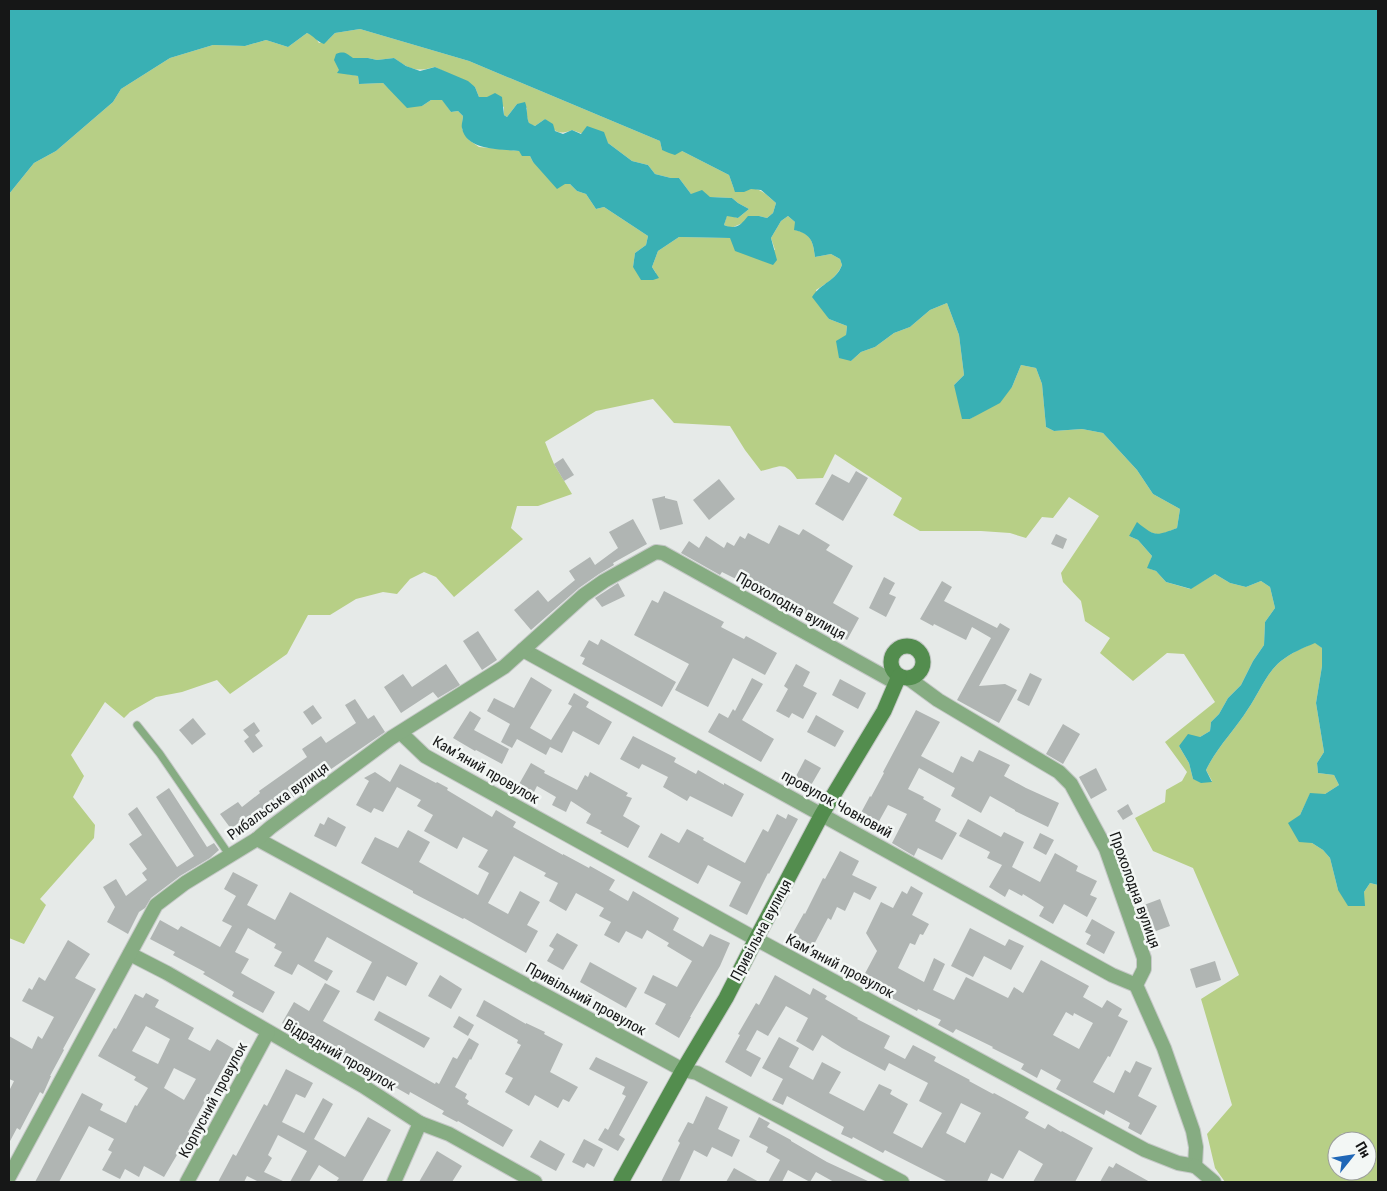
<svg xmlns="http://www.w3.org/2000/svg" width="1387" height="1191" font-family="'Roboto Condensed',sans-serif">
<style>
.green{fill:#b7cf86;fill-rule:evenodd}
.water{fill:#39b0b4}
.building{fill:#b0b5b3;fill-rule:evenodd}
.lines{fill:none;stroke-linecap:round;stroke-linejoin:round}
.lane-casing{stroke:#c5c8c7;stroke-width:9}
.street-casing{stroke:#c5c8c7;stroke-width:16}
.secondary-casing{stroke:#c5c8c7;stroke-width:17}
.lane{stroke:#86ac82;stroke-width:7}
.street{stroke:#86ac82;stroke-width:14}
.secondary{stroke:#538d4e;stroke-width:15}
.labels{text-anchor:middle;stroke-width:5;stroke-linejoin:round;paint-order:stroke}
.street-label{font-size:15px;fill:#161717;stroke:#f3f7f5}
</style>
<rect width="100%" height="100%" fill="#e6eae8"/>
<!-- green -->
<path class="green" d="M360,29L469,61L660,141L662,150L682,151L729,175L734,189C741,191 743,190 750,189C761,187 768,197 776,203L773,213L767,218L759,216L731,228L724,225L727,215L738,218L749,209L738,203L732,198L710,197L691,194L679,178H671L655,174L648,165L632,161L608,143L572,130C556,136 555,131 545,119L535,126L529,124L527,117V108L517,104L507,117L504,115V107L487,97H479L475,87L435,67C416,72 411,70 394,58L377,60L368,58H353L338,72L358,76L359,84L383,83L387,87L422,106L431,100L442,99L451,112L458,111L463,116L462,129L469,140L479,147L519,151L530,156L533,162L565,184H570L577,191L586,194L596,209L604,207L648,236L646,245L635,253L633,267L656,273L652,267L658,251L679,237L730,238L775,250L771,238L781,221L788,216L795,222V230C811,234 813,241 815,257L831,254L840,259L842,265C837,277 827,283 816,290L829,319L847,326L846,335L851,361L861,352L875,347L894,333L910,327L930,310L947,303L959,335L964,375L954,385L970,419L981,412L1012,387L1021,365L1036,368L1042,384L1046,427L1054,431L1082,429L1103,433L1137,470L1153,494L1180,509L1177,528L1160,535L1149,532L1129,536L1138,540L1152,556L1148,568L1156,571L1166,582L1190,589L1215,574L1230,583L1246,587L1261,581L1270,587L1275,608L1265,622L1264,645L1253,661L1241,685L1228,698L1219,714L1211,722L1210,731L1200,737L1179,746L1189,763L1193,779L1212,781L1206,770C1217,747 1235,730 1248,709C1258,695 1267,672 1281,661C1291,653 1303,648 1315,642L1322,648V666L1316,703L1324,752L1317,763L1318,773L1334,775L1339,785L1325,794H1310L1300,815L1312,843L1323,850L1330,858L1338,890L1364,892L1370,883L1378,885V1182H1225L1215,1168L1207,1134L1232,1105L1201,999L1239,975L1193,868L1153,851L1135,818L1165,802L1166,790L1182,781L1187,772L1165,742L1215,702L1184,654L1167,653L1133,681L1100,653L1110,638L1085,621L1081,601L1063,582L1061,573L1099,516L1069,497L1053,518L1042,517L1026,538L1010,533L981,531H920L893,515L902,498L835,454L823,478L797,479C784,460 780,467 761,471L745,450L730,426L674,423L653,399L596,411L545,442L554,464L572,494L538,506H517L511,528L523,539L454,597L436,577L424,572L410,579L397,594L383,592L356,599L330,615H308L287,654L230,694L217,680L182,692L156,697L130,712L124,718L105,702L71,755L84,776L73,797L95,825L94,838L40,899L46,905L24,944L9,938V194L34,163L56,151L113,102L121,89L170,58L213,45L245,46L266,40L288,47L307,33L314,36L319,43L328,40L335,33ZM1337,1141H1367V1171H1337Z"/>
<!-- water -->
<path class="water" d="M9,9H1378V885L1370,883L1364,892L1365,906H1348L1338,890L1330,858L1323,850L1312,843L1299,842L1288,823L1300,815L1310,793L1325,794L1339,785L1334,775L1318,773L1317,763L1324,752L1316,703L1322,666V648L1315,643C1303,648 1291,653 1281,661C1267,672 1258,695 1248,709C1235,730 1217,747 1206,770L1212,782L1201,783L1193,779L1189,763L1179,746L1188,734L1200,737L1210,731L1211,722L1219,714L1228,698L1241,685L1253,661L1264,645L1265,622L1275,608L1270,587L1261,581L1246,587L1230,583L1215,574L1191,589L1166,582L1156,571L1147,568L1152,556L1138,540L1129,536L1137,522C1155,537 1156,536 1177,528L1180,509L1153,494L1137,470L1103,433L1082,429L1054,431L1046,427L1042,384L1036,368L1021,365L1012,387L1000,403L970,419H962L954,385L964,375L959,335L947,303L930,310L910,327L894,333L875,347L861,352L851,361L839,358L836,341L846,335L847,326L829,319L812,297C821,283 836,281 842,265L840,259L831,254L815,257C813,241 811,234 794,230L795,222L788,216L781,221L771,238L777,260L773,265L735,251L730,238L679,237L658,251L652,267L659,278L653,280H641L633,267L635,253L646,245L648,236L604,207L596,209L586,194L577,191L570,184H565L557,189L533,162L530,156H522L519,151C501,149 466,151 462,128C461,125 463,120 463,116L458,111L451,112L442,100H431L422,106L407,108L383,83L359,84L358,76L337,73L339,70L334,60L336,54C344,51 346,53 353,58H368L377,60L394,58L406,66L420,71L435,67L468,81L475,87L479,97H487L495,93L502,97L504,115L507,117L517,104L525,102C528,109 526,116 529,123L535,126L545,119L553,124L555,131L563,134L572,130L581,134L587,126L604,132L608,143L632,161L648,165L655,174L671,178H679L691,194L702,190L710,197L732,198L738,203L749,209L738,218L727,216L724,225C736,230 741,225 748,216H759L767,218L773,213L776,203L761,190L751,189L744,192H735L729,175L682,151L675,155L669,153L662,150L660,141L469,61L360,29L335,33L324,44C317,42 314,36 307,33L288,47L266,40L245,46L213,45L170,58L121,89L113,102L56,151L34,163L9,194Z"/>
<!-- building -->
<g class="building">
<path d="M563,458L574,475L564,481L554,464Z"/>
<path d="M856,471L868,478L843,521L815,504L832,474L849,483Z"/>
<path d="M719,479L735,499L709,520L693,500Z"/>
<path d="M665,496V498L677,501L683,524L660,530L652,499Z"/>
<path d="M633,519L647,544L613,563L614,565L599,574L579,588L531,630L514,610L538,590L548,602L575,580L569,571L590,557L595,565L618,548L609,532Z"/>
<path d="M779,525L799,535L803,529L830,545L826,550L853,566L833,603L859,618L847,640L830,630L831,628L792,607L791,609L762,590L761,591L737,578L736,579L722,572L720,575L681,553L689,541L699,548L706,536L724,548L727,542L734,546L740,536L745,539L748,533L769,544Z"/>
<path d="M1056,534L1067,539L1063,549L1051,544Z"/>
<path d="M884,577L895,583L889,594L896,597L886,617L869,608Z"/>
<path d="M942,581L952,587L944,601L997,628L1000,623L1010,629L979,686L1005,684L1017,690L999,723L957,700L991,638L972,627L966,640L934,624L933,626L920,619Z"/>
<path d="M618,583L625,596L602,607L595,598Z"/>
<path d="M664,591L724,622L721,627L744,639L746,636L777,653L765,675L733,658L708,707L675,690L689,664L634,635L652,600L658,603Z"/>
<path d="M478,631L497,660L482,670L463,641Z"/>
<path d="M601,639L676,682L662,707L582,664L585,658L580,656L589,640L598,645Z"/>
<path d="M446,664L460,685L438,698L433,692L401,713L384,687L403,674L412,687Z"/>
<path d="M796,664L810,672L803,686L817,693L803,719L792,713L789,718L776,711L788,689L784,686Z"/>
<path d="M1030,673L1042,679L1029,706L1017,700Z"/>
<path d="M531,677L552,690L530,728L551,740L572,706L568,704L574,693L589,702L586,707L612,722L599,745L573,731L562,753L550,747L546,755L517,739L512,748L501,742L510,724L487,711L494,698L514,708Z"/>
<path d="M752,678L763,684L742,720L774,739L761,762L708,732L719,713L728,718L733,709L735,711Z"/>
<path d="M840,679L866,693L858,709L832,695Z"/>
<path d="M355,699L368,719L374,715L385,732L321,776L318,771L294,788L298,794L279,808L275,803L256,816L260,821L237,837L220,814L238,802L242,807L260,793L259,791L307,757L302,749L321,736L326,743L356,723L345,705Z"/>
<path d="M313,705L322,718L312,725L303,712Z"/>
<path d="M916,710L940,722L921,756L953,773L961,756L973,762L979,750L1010,765L1004,776L1026,788L1059,803L1048,827L1015,811V810L990,796L981,813L951,796L955,788L919,768L908,789L924,797L923,799L941,809L935,821L957,833L942,860L918,848L914,856L892,843L907,814L888,805L873,832L856,822L870,796L871,797L884,773L883,772Z"/>
<path d="M470,711L481,718L474,730L509,749L502,764L476,750L475,751L453,738Z"/>
<path d="M816,715L844,731L835,747L807,732Z"/>
<path d="M193,718L206,734L192,745L179,730Z"/>
<path d="M254,722L260,731L255,735L263,746L253,753L244,741L249,737L243,730Z"/>
<path d="M1063,724L1080,734L1063,764L1046,754Z"/>
<path d="M633,736L676,758L674,762L696,774L698,770L724,785V783L744,794L732,817L690,796L687,801L663,787L668,777L642,764L639,769L620,759Z"/>
<path d="M805,759L821,768L810,787L795,778Z"/>
<path d="M531,763L545,771L544,773L577,790L585,775L588,777L590,772L628,793L626,796L632,798L623,816L640,826L628,848L600,833L602,831L586,823L591,814L571,801L566,812L552,805L556,797L537,786L533,794L518,786Z"/>
<path d="M400,764L436,783L437,782L448,788L447,790L492,817L496,810L516,822L513,827L563,855V854L589,868L590,866L615,880L609,890L628,901L633,891L679,918L673,930L703,947L710,934L730,943L720,966L690,1017H691L679,1038L655,1024L666,1004L644,993L653,975L677,987L692,961L667,946L669,943L647,930L642,939L626,931L619,943L604,935L611,922L599,916L604,908L576,893L566,911L549,901L558,883L544,876L546,873L514,856L488,903L508,914L520,891L540,902L527,925L538,931L526,953L464,918L463,919L413,893V891L361,863L375,837L398,848L408,830L430,842L419,862L478,895L489,873L478,867L488,850L463,837L457,849L424,831L433,815L417,806L421,800L397,787L383,812L374,808L371,813L356,805L369,781L364,778L375,772L390,782Z"/>
<path d="M1096,768L1107,790L1091,799L1079,777Z"/>
<path d="M169,788L207,847L214,843L219,850L210,858L180,876L151,898L145,908L139,912L128,934L107,922L115,907L103,887L116,879L126,896L147,880L142,873L147,869L129,844L142,835L128,814L137,807L177,867L194,856L156,797Z"/>
<path d="M1128,804L1133,814L1123,820L1117,811Z"/>
<path d="M777,814L786,819L788,814L798,819L769,874L768,873L747,915L729,906L741,882L708,865L698,884L648,857L661,833L679,843L687,829L704,838L703,840L745,863L763,829L768,832Z"/>
<path d="M328,817L346,827L336,847L314,836L320,823L324,825Z"/>
<path d="M968,819L1001,837L1004,832L1024,842L1012,867L1040,882L1055,853L1078,866L1076,871L1097,881L1090,895L1097,898L1087,917L1064,904L1053,924L1039,916L1044,907L1023,894L1022,896L1009,889L1005,897L989,887L1002,865L987,858L990,852L959,836Z"/>
<path d="M1040,833L1054,840L1046,855L1033,848Z"/>
<path d="M840,851L859,861L852,875L877,887L870,900L854,892L845,911L837,907L831,920L828,918L809,954L788,942L804,913L805,914L823,878L825,879Z"/>
<path d="M233,872L258,885L247,905L275,920L290,892L418,963L406,986L387,976L374,1001L356,992L372,962L327,937L314,961L333,971L327,981L298,964L292,975L274,966L282,952L274,948L276,944L248,928L235,952L249,959L241,973L275,992L263,1013L232,996L234,992L203,974L205,972L173,955L175,952L150,939L160,920L178,930L181,926L220,947L232,926L222,921L236,896L224,889Z"/>
<path d="M911,886L923,893L912,915L929,924L923,935L920,934L915,945L910,943L898,968L924,982L934,958L945,964L933,990L954,1000L966,977L1008,998L1014,987L1023,993L1041,960L1089,986L1083,997L1102,1008L1107,1000L1122,1009L1118,1016L1128,1021L1110,1057L1108,1056L1093,1082L1114,1093L1125,1070L1130,1073L1136,1061L1152,1068L1138,1096L1157,1106L1141,1135L1128,1128L1130,1123L1106,1110L1104,1115L1056,1089L1061,1080L1041,1069L1037,1078L1021,1069L1024,1064L992,1048L993,1047L956,1029L953,1033L938,1025L941,1020L918,1009L917,1011L874,989L876,986L862,979L877,951L866,933L881,902L893,908L902,891L907,894ZM1066,1012L1073,1016L1074,1013L1093,1023L1079,1049L1053,1035Z"/>
<path d="M1160,899L1170,926L1145,935L1136,908Z"/>
<path d="M1092,919L1115,932L1104,954L1086,944L1091,935L1085,932Z"/>
<path d="M970,928L1005,946L1009,939L1024,946L1011,970L984,956L973,977L951,966Z"/>
<path d="M557,933L578,945L563,970L547,961L554,949L549,946Z"/>
<path d="M68,940L90,954L75,978L96,989L63,1049L64,1050L50,1076H51L43,1094L40,1092L20,1130L17,1128L9,1143V1091L14,1081L9,1079V1036L32,1049L38,1036L42,1039L54,1017L22,1001L29,988L32,990L39,977L45,981Z"/>
<path d="M1215,961L1221,980L1196,988L1190,969Z"/>
<path d="M590,962L637,988L626,1008L580,982Z"/>
<path d="M440,975L462,989L451,1009L428,996Z"/>
<path d="M775,975L810,995L813,988L827,996L825,999L858,1018L857,1019L890,1036L884,1048L905,1059L913,1045L936,1057L934,1061L970,1080L969,1081L993,1094L994,1093L1029,1112L1025,1118L1045,1129L1048,1124L1061,1132L1062,1131L1093,1148L1075,1182H1033L1043,1164L1019,1150L1003,1179L991,1173L987,1182H948L885,1150L883,1153L853,1137L852,1139L841,1134L844,1127L787,1096L783,1105L772,1100L783,1079L762,1068L779,1037L799,1048L789,1067L813,1080L822,1062L841,1072L829,1093L864,1111L879,1084L892,1090L890,1094L908,1104L893,1133L922,1148L942,1113L919,1101L928,1083L889,1063L885,1071L842,1048L822,1035L813,1051L796,1041L808,1018L786,1006L768,1036L757,1030L746,1050L761,1058L751,1077L725,1062L740,1035L738,1034L756,1003L759,1005ZM961,1103L981,1113L965,1143L946,1133Z"/>
<path d="M325,983L340,991L323,1021L435,1084L436,1082L439,1084L453,1057L457,1059L469,1038L479,1044L471,1060L470,1059L455,1087L467,1094L465,1098L469,1101L467,1104L513,1130L503,1147L458,1121L457,1122L442,1114L444,1111L410,1092L409,1095L282,1023L294,1002L309,1011Z"/>
<path d="M146,993L159,1000L155,1007L194,1028L188,1039L210,1051L217,1039L234,1049L188,1132L193,1135L188,1145L184,1143L164,1177L144,1166L139,1177L125,1169L120,1179L102,1170L112,1152L108,1150L114,1139L89,1126L59,1182H35L82,1093L103,1104L100,1110L126,1123L135,1105L137,1106L148,1088L134,1080L136,1077L98,1056L114,1028L116,1029L135,994L143,998ZM146,1026L170,1039L158,1064L132,1051ZM174,1068L196,1079L184,1100L164,1088Z"/>
<path d="M484,1000L526,1024V1023L545,1032L544,1034L563,1044L550,1072L578,1087L569,1102L563,1099L558,1108L535,1095L529,1106L505,1092L513,1078L505,1074L521,1045L517,1043L518,1040L476,1016Z"/>
<path d="M379,1011L430,1038L424,1048L374,1020Z"/>
<path d="M459,1016L474,1025L468,1036L453,1027Z"/>
<path d="M596,1057L648,1082L619,1135L625,1139L618,1151L598,1140L605,1128L608,1130L626,1096L622,1094L625,1087L589,1069Z"/>
<path d="M286,1069L313,1083L305,1098L296,1094L282,1122L304,1133L323,1098L333,1104L314,1139L345,1157L368,1117L391,1130L362,1182H336L339,1178L319,1165L309,1182H290L307,1151L278,1135L268,1155L272,1158L264,1172L285,1182H259L247,1176L244,1182H218L233,1154L236,1156L264,1104L267,1106Z"/>
<path d="M706,1096L728,1107L718,1129L740,1140L732,1157L712,1147L707,1157L694,1150L679,1182H661L680,1143L678,1141L688,1122L693,1124Z"/>
<path d="M759,1117L770,1123L767,1127L791,1140V1141L827,1162L870,1182H834L816,1172L810,1182L788,1170L782,1182H768L780,1160L766,1152L768,1147L749,1137Z"/>
<path d="M584,1139L603,1149L594,1167L587,1163L584,1168L572,1162Z"/>
<path d="M540,1140L565,1154L556,1171L530,1157Z"/>
<path d="M437,1151L462,1166L452,1182H419Z"/>
<path d="M1116,1163L1150,1182H1100L1109,1166L1113,1168Z"/>
<path d="M734,1168L759,1182H726Z"/>
</g>
<g class="lines">
<!-- lane casing -->
<g class="lane-casing">
<path id="lane" d="M137,725L160,754L230,856"/>
</g>
<!-- street casing -->
<g class="street-casing">
<g id="street">
<path d="M523,650L1112,975L1136,985"/>
<path d="M908,678L938,700L1059,772L1071,784L1106,849L1144,958V969L1136,985L1164,1048L1193,1131L1196,1147L1195,1166"/>
<path d="M401,733L425,756L756,939L1145,1150L1178,1163L1195,1166"/>
<path d="M257,839L683,1070L697,1073L902,1182"/>
<path d="M130,954L167,973L363,1086L420,1123L449,1134L535,1182"/>
<path d="M1195,1166L1214,1182"/>
<path d="M9,1177L156,905L185,883L257,839L271,827L391,738L504,667L584,595L604,581L656,552L663,553L896,683"/>
<path d="M187,1182L268,1032"/>
<path d="M394,1182L420,1123"/>
</g>
</g>
<!-- secondary casing -->
<g class="secondary-casing">
<g id="secondary">
<circle cx="907" cy="662" r="16"/>
<path d="M621,1182L683,1070L726,998L756,939L822,814L884,711L899,676"/>
</g>
</g>
<!-- lane -->
<use href="#lane" class="lane"/>
<!-- street -->
<use href="#street" class="street"/>
<!-- secondary -->
<use href="#secondary" class="secondary"/>
</g>
<g class="labels">
<!-- street labels -->
<g class="street-label">
<text transform="translate(791 606) rotate(29)" y="5">Прохолодна вулиця</text>
<text transform="translate(486 770) rotate(30)" y="5">Камʼяний провулок</text>
<text transform="translate(278 801) rotate(-36)" y="5">Рибальська вулиця</text>
<text transform="translate(837 804) rotate(29)" y="5">провулок Човновий</text>
<text transform="translate(1135 890) rotate(70)" y="5">Прохолодна вулиця</text>
<text transform="translate(761 930) rotate(-62)" y="5">Привільна вулиця</text>
<text transform="translate(840 966) rotate(28)" y="5">Камʼяний провулок</text>
<text transform="translate(586 999) rotate(29)" y="5">Привільний провулок</text>
<text transform="translate(340 1055) rotate(30)" y="5">Відрадний провулок</text>
<text transform="translate(213 1100) rotate(-62)" y="5">Корпусний провулок</text>
</g>
</g>
<!-- border -->
<rect width="1387" height="1191" fill="none" stroke="#161717" stroke-width="20"/>
<!-- north arrow -->
<g transform="translate(1352 1156) rotate(60)"><circle r="24" fill="#f3f7f5" stroke="#9b9d9c"/>
<path d="M0-4L9 19L0 12L-9 19Z" fill="#1f67b7"/>
<text y="-8" font-size="14" font-weight="bold" text-anchor="middle" fill="#161717">Пн</text>
</g>
</svg>
